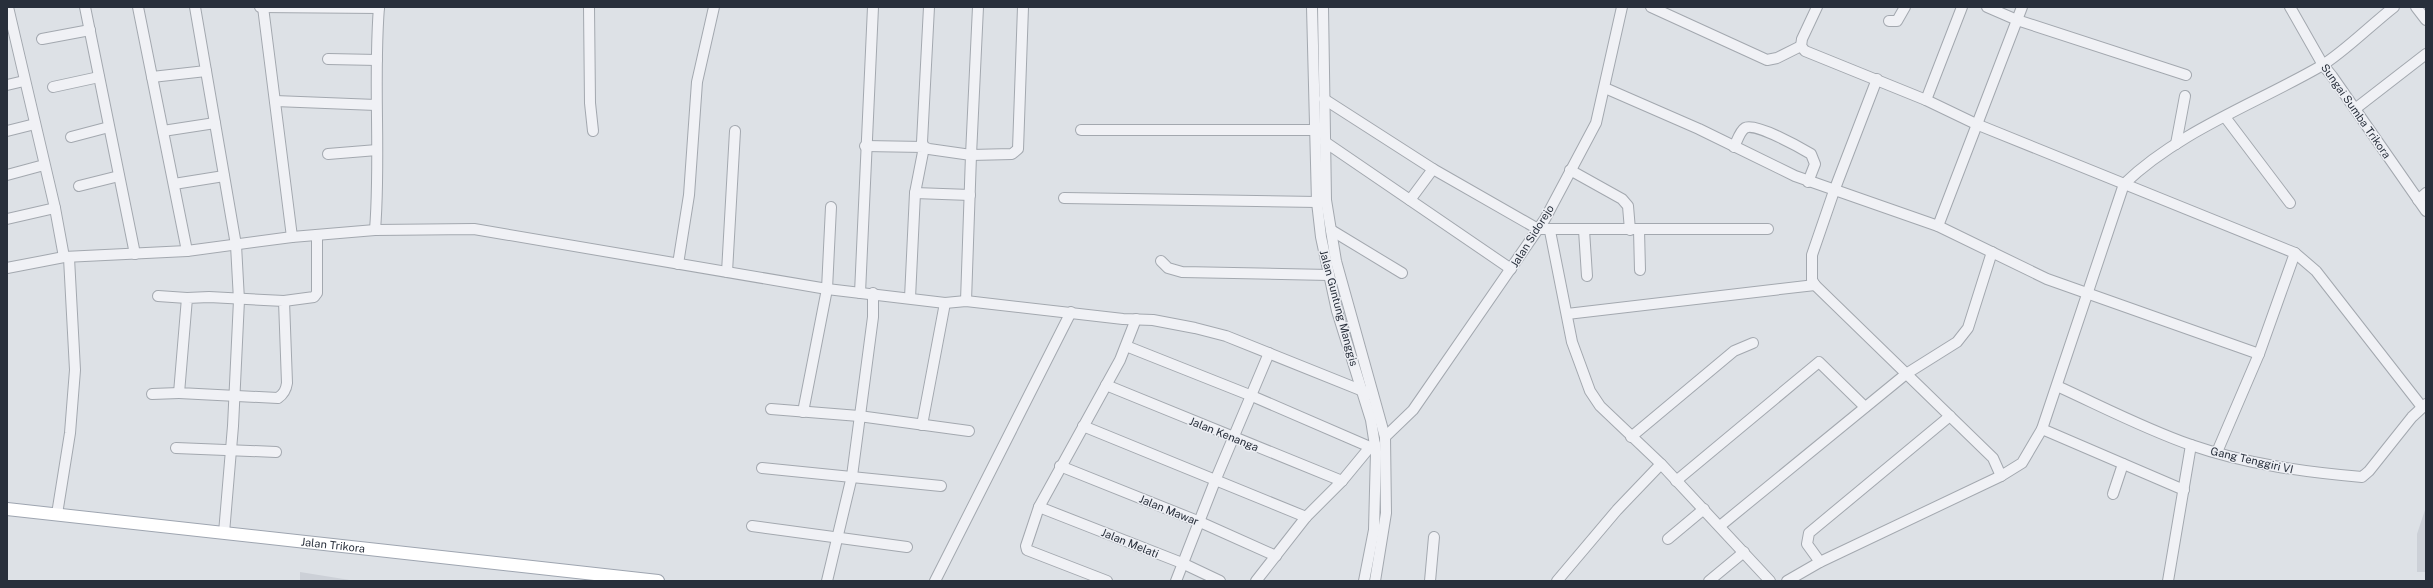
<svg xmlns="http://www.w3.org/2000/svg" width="2433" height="588" font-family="'Public Sans',sans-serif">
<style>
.built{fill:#ccd0d7}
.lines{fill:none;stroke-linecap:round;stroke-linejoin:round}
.minor-casing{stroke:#a3a8af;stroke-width:12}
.major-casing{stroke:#9ea5b0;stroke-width:14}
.minor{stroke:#f0f1f5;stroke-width:10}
.major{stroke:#fff;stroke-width:12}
.labels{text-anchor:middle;stroke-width:3;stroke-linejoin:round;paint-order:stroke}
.street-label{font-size:11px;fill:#282f3b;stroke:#edeff4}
</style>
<rect width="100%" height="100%" fill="#dde1e6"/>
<!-- built -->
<g class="built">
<path d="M2426,507V572H2417V534Z"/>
<path d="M300,572L356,581H300Z"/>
</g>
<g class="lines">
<!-- minor casing -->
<g class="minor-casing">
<g id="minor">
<path d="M8,7L55,208L64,257"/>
<path d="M85,7L135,254"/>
<path d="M138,7L187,251"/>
<path d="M195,7L236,245L239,300L233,426L224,533"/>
<path d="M260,7L379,8"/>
<path d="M263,7L292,237"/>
<path d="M589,7L590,103L593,131"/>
<path d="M929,7L922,142L924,147L929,149L971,155L966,301"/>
<path d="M978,7L971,155L1012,154L1018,149L1023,7"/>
<path d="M1312,7L1317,202L1321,237L1337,311L1371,420L1376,452L1374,530L1364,581"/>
<path d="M1323,7L1326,200L1336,261L1385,437L1386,513L1375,581"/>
<path d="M1651,7L1767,60L1777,58L1801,46"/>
<path d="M1817,7L1802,39L1801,46L1805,51L1926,100L1976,124L2295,253L2259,354L2217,452"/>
<path d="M1987,7L2017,20L2186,75"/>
<path d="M2290,7L2323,65L2332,76L2426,211"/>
<path d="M2416,7L2426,20"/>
<path d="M1889,21H1897L1905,7"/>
<path d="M42,39L90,30"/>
<path d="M328,59L377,60"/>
<path d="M152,77L206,71"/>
<path d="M1877,79L1834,191L1812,255V280L1815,285L1993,458L2001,476"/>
<path d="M7,85L24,81"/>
<path d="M53,87L99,77"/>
<path d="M1605,88L1699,129L1795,176L1938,226L2047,279L2259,354"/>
<path d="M1324,99L1433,169L1538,229H1768"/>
<path d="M1926,100L1962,7"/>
<path d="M275,101L376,105"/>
<path d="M2355,109L2426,54"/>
<path d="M2225,117L2290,203"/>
<path d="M1081,130H1314"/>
<path d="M7,131L35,124"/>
<path d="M163,131L215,123"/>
<path d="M71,137L109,127"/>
<path d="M1325,142L1511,269"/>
<path d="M2176,144L2185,96"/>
<path d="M865,146L924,147L915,193L910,298"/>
<path d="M1734,147C1737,141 1740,131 1745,128C1755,122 1801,148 1811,154L1815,164L1808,182"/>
<path d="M328,154L377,150"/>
<path d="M1570,170L1622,199L1628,206L1630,230"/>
<path d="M7,175L44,165"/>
<path d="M174,184L224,176"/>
<path d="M79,186L119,176"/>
<path d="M915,193L970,195"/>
<path d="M1064,198L1317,202"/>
<path d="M1410,200L1433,169"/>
<path d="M2418,200L2426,193"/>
<path d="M7,219L55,208"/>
<path d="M1938,226L2022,7"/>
<path d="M375,230C381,156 373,81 379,7"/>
<path d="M1331,230L1402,273"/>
<path d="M1584,230L1587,276"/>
<path d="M1639,230L1640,270"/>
<path d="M1550,231L1572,342L1590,391L1600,406L1661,464L1770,581"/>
<path d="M2295,253L2316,271L2422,407"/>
<path d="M1161,261L1168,268L1182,272L1329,275"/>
<path d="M678,264L689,195L697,82L714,7"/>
<path d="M7,268L64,257L187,251L292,237L375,230L474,229L827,289L945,303L966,301L1123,319L1153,320L1195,328L1226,336L1373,395"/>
<path d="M727,272L735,131"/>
<path d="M860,293L873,7"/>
<path d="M158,296L187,298"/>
<path d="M209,297L284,301L287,383C286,390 284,394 278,398L179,393L187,298Z"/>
<path d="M284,301L314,297L317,293V235"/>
<path d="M1567,314L1815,285"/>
<path d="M1126,346L1252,396L1370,447L1375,444"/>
<path d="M1106,385L1342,481"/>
<path d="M2057,386C2101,406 2145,429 2191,445C2246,464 2304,472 2362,477L2369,471L2412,417L2426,404"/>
<path d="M152,394L179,393"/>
<path d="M771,409L859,416L969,431"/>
<path d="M803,412L827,289L831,207"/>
<path d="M922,425L945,303"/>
<path d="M1083,426L1306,517"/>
<path d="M2042,429L2184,490"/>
<path d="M1385,437L1413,410L1545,219L1596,123L1622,7"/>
<path d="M1631,437L1734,351L1753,343"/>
<path d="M176,448L276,452"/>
<path d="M1060,466L1200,522L1276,556"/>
<path d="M762,468L941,486"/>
<path d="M1676,481L1819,362L1865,407"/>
<path d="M2113,494L2123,464"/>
<path d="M1039,507L1182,563L1220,581"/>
<path d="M57,514L70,433L75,370L69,258"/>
<path d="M752,526L907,547"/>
<path d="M1720,526L1906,374L1957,342L1968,328L1992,252"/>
<path d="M1668,539L1704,509"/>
<path d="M1820,562L1807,544L1809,533L1950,416"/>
<path d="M827,581L852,476L873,317V293"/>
<path d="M935,581L1071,312"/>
<path d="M1107,581L1027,550L1026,546L1039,507L1120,360L1136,319"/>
<path d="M1176,581L1215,481L1269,353"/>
<path d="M1256,581L1306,517L1342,481L1370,447"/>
<path d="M1430,581L1434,537"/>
<path d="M1557,581L1617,510L1661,464"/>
<path d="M1709,581L1744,552"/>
<path d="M1787,581L1820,562L2001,476L2022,463L2042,429L2124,184C2179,131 2255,104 2321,66C2343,53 2372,24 2394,7"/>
<path d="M2168,581L2191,445"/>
</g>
</g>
<!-- major casing -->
<g class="major-casing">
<g id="major">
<path id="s1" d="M7,509L658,581"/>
</g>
</g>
<!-- minor -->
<use href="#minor" class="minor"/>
<!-- major -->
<use href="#major" class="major"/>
</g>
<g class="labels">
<!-- street labels -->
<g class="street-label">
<text transform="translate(2356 111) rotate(55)" y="4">Sungai Sumba Trikora</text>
<text transform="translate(1532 236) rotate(-58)" y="4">Jalan Sidorejo</text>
<text transform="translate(1339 308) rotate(75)" y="4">Jalan Guntung Manggis</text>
<text transform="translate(1224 434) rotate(22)" y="4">Jalan Kenanga</text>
<text transform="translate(2252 460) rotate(13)" y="4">Gang Tenggiri VI</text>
<text transform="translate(1169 510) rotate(22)" y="4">Jalan Mawar</text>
<text transform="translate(1130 543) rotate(22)" y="4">Jalan Melati</text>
<text dy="4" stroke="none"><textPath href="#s1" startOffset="328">Jalan Trikora</textPath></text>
</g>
</g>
<!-- border -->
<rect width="2433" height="588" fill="none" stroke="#282f3b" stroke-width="16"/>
</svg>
